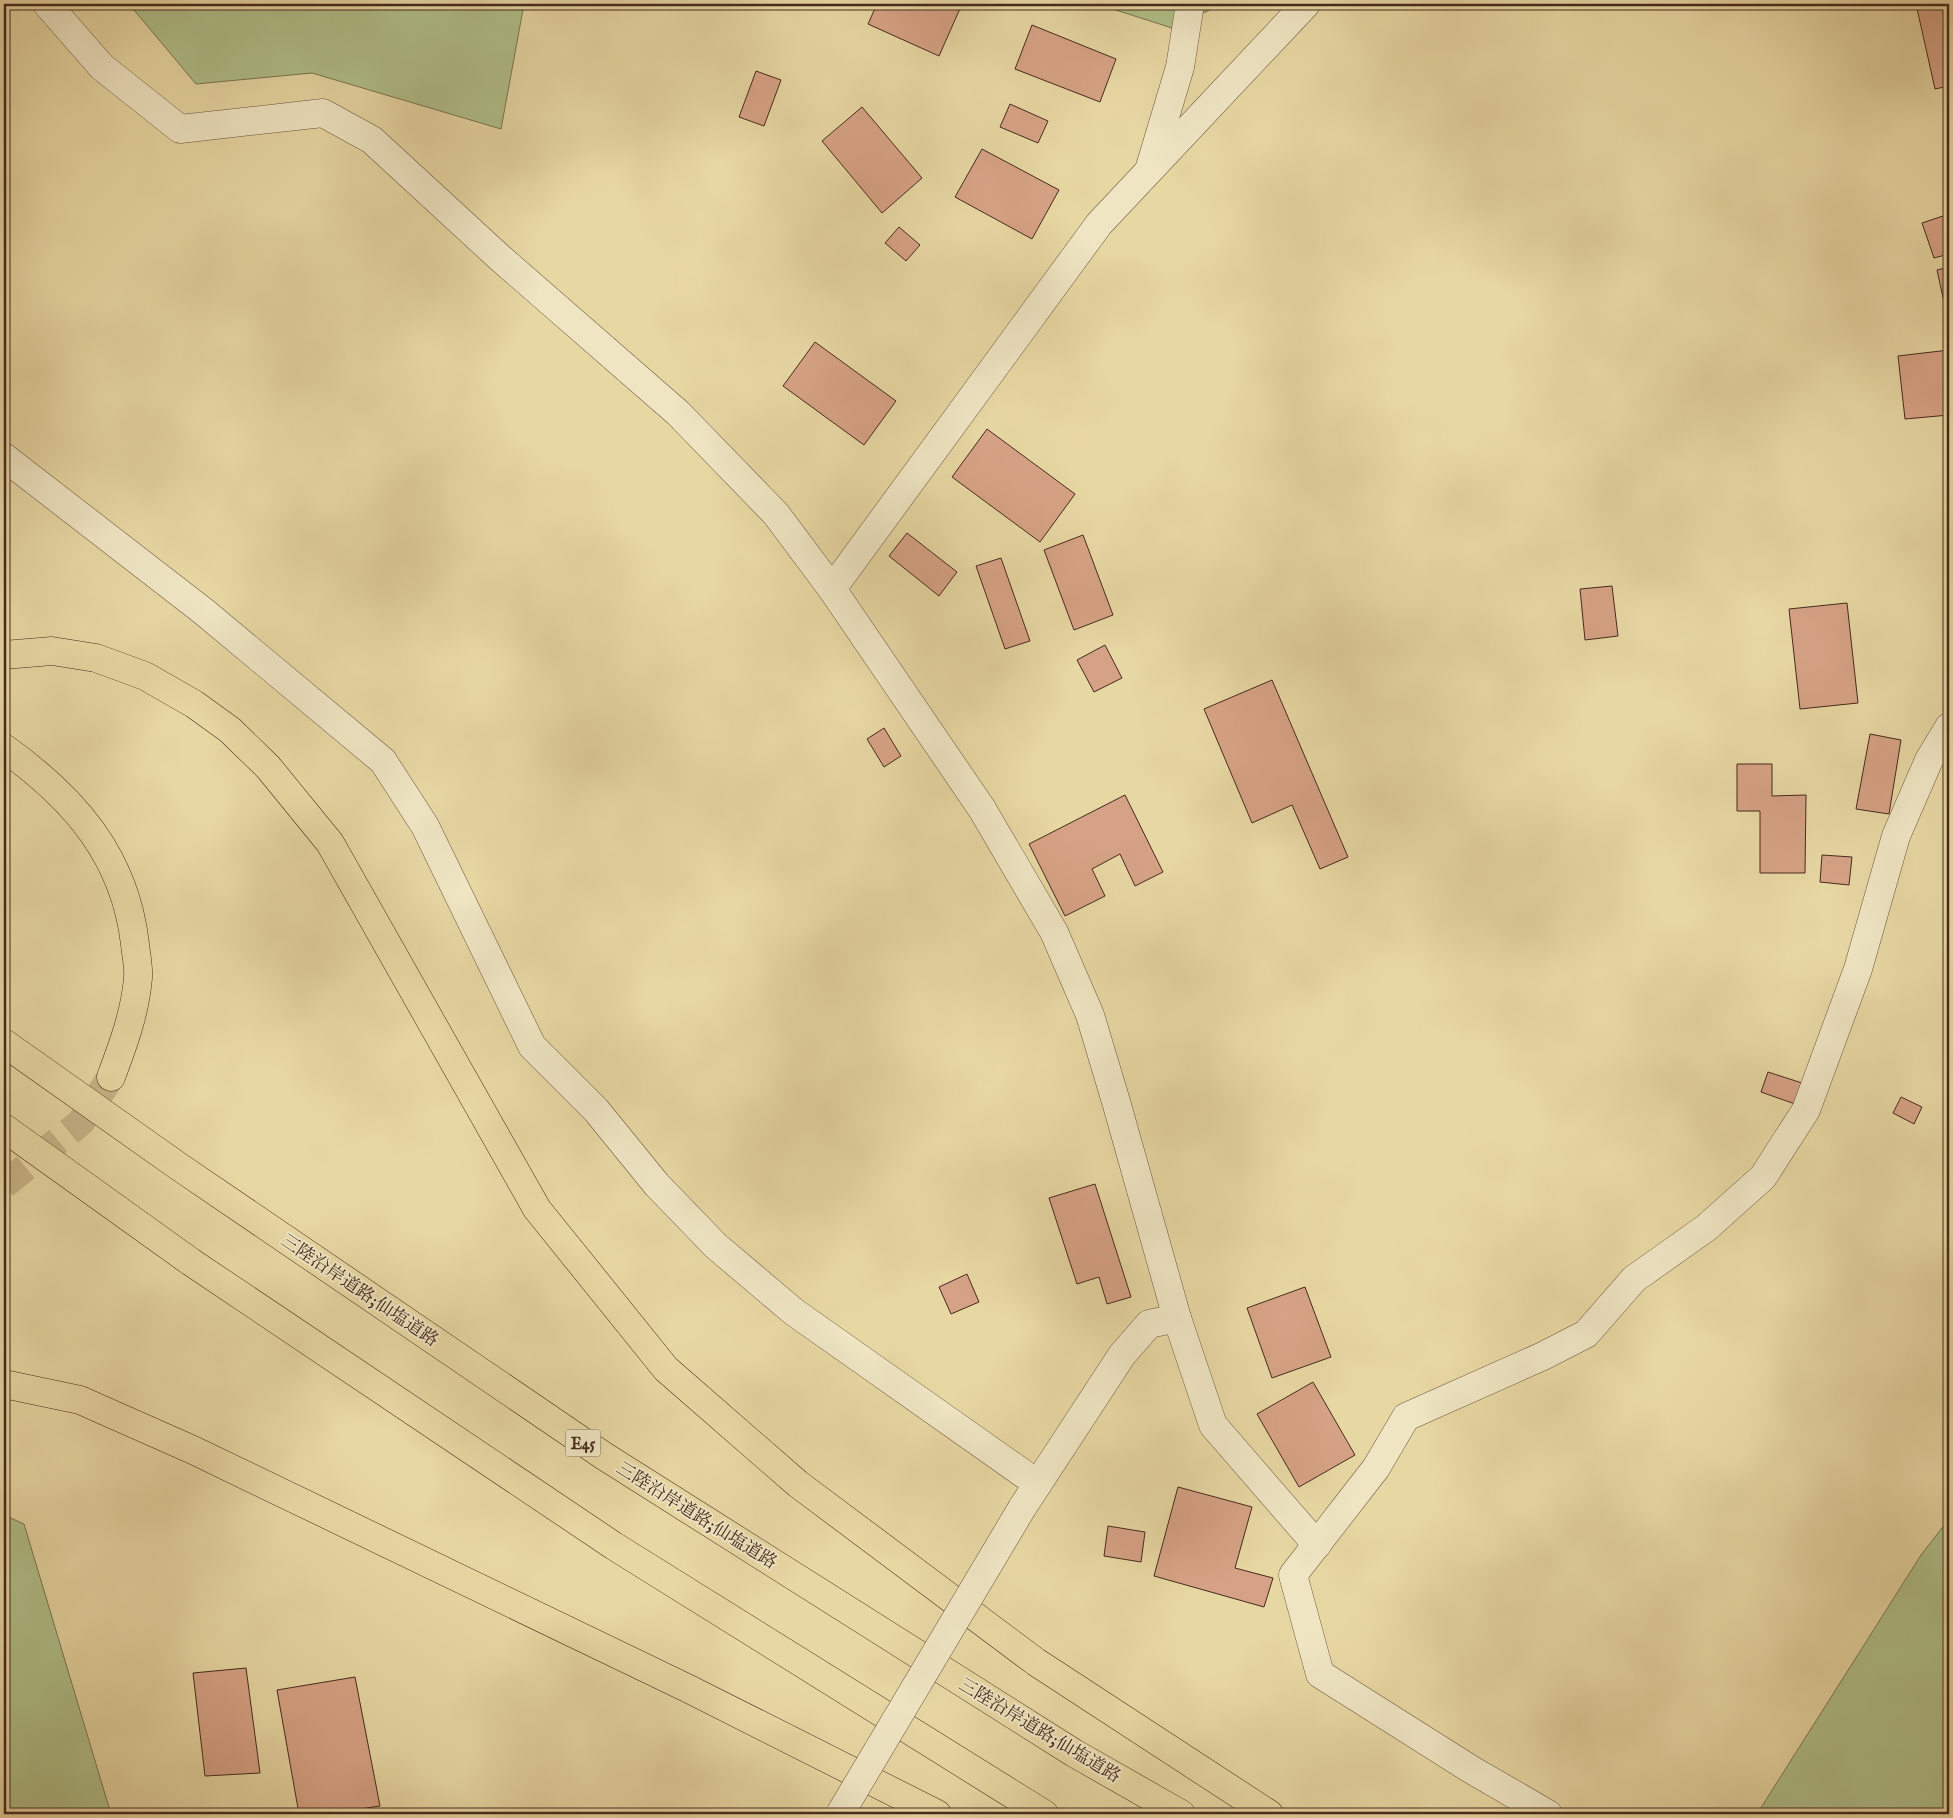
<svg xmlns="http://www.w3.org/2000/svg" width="1953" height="1818" font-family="'IM FELL English','Noto Serif JP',serif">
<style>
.green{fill:#b0bf89;stroke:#7b7454}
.building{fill:#d6a285;stroke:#462a1e}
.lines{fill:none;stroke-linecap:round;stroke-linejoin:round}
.highway-tunnel{stroke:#c7b488;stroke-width:28;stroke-dasharray:28 14;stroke-linecap:butt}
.street-casing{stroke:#6e553f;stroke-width:29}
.highway-casing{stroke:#462a1e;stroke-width:29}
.street{stroke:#efe5c3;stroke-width:28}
.highway{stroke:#e7d7a3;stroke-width:28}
.street-bridge-casing{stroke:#6e553f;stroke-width:29;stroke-linecap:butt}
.street-bridge{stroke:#efe5c3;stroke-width:28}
.labels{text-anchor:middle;stroke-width:4;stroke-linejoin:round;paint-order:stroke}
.shield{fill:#efe5c3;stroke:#796250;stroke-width:1}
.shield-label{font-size:16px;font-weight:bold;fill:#462a1e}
.street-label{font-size:18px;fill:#462a1e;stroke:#efe5c3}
</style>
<rect width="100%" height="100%" fill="#e7d7a3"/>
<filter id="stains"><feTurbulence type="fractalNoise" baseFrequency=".004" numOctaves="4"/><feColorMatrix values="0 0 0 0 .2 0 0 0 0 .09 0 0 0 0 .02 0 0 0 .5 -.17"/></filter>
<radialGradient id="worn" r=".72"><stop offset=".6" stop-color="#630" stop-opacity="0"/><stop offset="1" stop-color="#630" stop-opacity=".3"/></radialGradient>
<!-- green -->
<g class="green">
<path d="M129,4H524L501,129L312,73L196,84Z"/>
<path d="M1097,4H1222L1172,28Z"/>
<path d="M4,1515L24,1524L111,1814H4Z"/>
<path d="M1949,1519V1814H1757L1921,1555Z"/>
</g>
<!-- building -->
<g class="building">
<path d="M877,4H962L939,56L868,24Z"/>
<path d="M1916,4H1949V86L1935,89Z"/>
<path d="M1032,25L1116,59L1100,102L1015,69Z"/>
<path d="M756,71L781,80L764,126L739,117Z"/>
<path d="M1010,104L1048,121L1038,143L1000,127Z"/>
<path d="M862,107L922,178L882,213L822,141Z"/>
<path d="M982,149L1059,190L1032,239L955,197Z"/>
<path d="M1949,214V254L1934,258L1922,223Z"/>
<path d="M899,227L920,245L906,261L885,243Z"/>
<path d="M1949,267V325L1937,270Z"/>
<path d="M815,342L896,401L864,445L783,386Z"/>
<path d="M1949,350V415L1905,419L1898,356Z"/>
<path d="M987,429L1075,494L1040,542L952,477Z"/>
<path d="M907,533L957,572L939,596L889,556Z"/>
<path d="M1083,535L1113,615L1074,630L1044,550Z"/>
<path d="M1001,558L1030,641L1005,649L976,566Z"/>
<path d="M1612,586L1618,636L1585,640L1580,589Z"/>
<path d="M1847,603L1858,703L1800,709L1789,609Z"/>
<path d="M1105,645L1122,678L1094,692L1077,660Z"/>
<path d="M1272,680L1348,857L1320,869L1292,805L1252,823L1204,709Z"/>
<path d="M884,728L901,756L884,767L867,739Z"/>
<path d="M1870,734L1901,740L1889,814L1856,809Z"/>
<path d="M1737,764H1772V796L1806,795L1805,873H1760V811H1737Z"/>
<path d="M1125,795L1163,872L1135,886L1120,854L1092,869L1105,896L1065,916L1029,844Z"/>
<path d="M1822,855L1852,857L1849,885L1820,882Z"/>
<path d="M1768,1072L1802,1083L1795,1104L1761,1092Z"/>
<path d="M1901,1097L1922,1107L1914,1124L1893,1113Z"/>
<path d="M1095,1184L1131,1297L1107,1304L1099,1277L1077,1284L1049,1198Z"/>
<path d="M967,1274L979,1302L951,1314L939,1287Z"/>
<path d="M1305,1287L1331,1357L1272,1378L1247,1308Z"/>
<path d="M1313,1382L1355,1455L1299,1487L1257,1414Z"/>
<path d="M1178,1487L1252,1507L1235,1568L1273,1578L1264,1607L1154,1576Z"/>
<path d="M1108,1526L1145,1532L1141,1562L1104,1556Z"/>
<path d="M246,1668L260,1773L205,1776L193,1673Z"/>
<path d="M355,1677L380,1806L327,1814H299L277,1690Z"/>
</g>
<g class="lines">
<!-- highway-tunnel -->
<path class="highway-tunnel" d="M4,1185L81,1122L111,1077"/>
<!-- street casing -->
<g class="street-casing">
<g id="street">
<path d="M47,4L102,67L180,129L323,113L372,140L499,257L678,413L776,514L832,589L982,809L1054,932L1090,1015L1117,1105L1177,1318L1149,1324L1122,1355L1022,1508"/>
<path d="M1150,167L1180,67L1190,4"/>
<path d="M4,457L203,611L383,761L425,826L532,1046L596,1110L657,1185L716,1246L794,1312L1038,1484"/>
<path d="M832,589L1099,224L1306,4"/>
<path d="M1177,1318L1213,1425L1317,1545"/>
<path d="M1548,1814L1472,1770L1320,1674L1293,1575L1376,1468L1406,1417L1543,1356L1586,1334L1634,1279L1706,1228L1763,1177L1806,1110L1858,969L1896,836L1929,760L1949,727"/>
</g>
</g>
<!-- highway casing -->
<g class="highway-casing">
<g id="highway">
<path d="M4,655L52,651L96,658L145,676L194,704L230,730L268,767L330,843L537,1209L666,1369L798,1484L1036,1662L1269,1814"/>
<path d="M4,748C74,798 125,856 135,944C136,955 139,967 138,978C135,1013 123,1045 111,1077"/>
<path d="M4,1043L178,1166L604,1456L1074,1753L1181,1814"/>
<path d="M4,1128L191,1262L614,1546L1044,1814"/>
<path d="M4,1384L80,1400L193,1450L689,1689L937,1814"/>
</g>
</g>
<!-- street -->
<use href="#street" class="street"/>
<!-- highway -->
<use href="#highway" class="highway"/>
<!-- street-bridge casing -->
<g class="street-bridge-casing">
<path id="street-bridge" d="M840,1814L1022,1508"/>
</g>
<!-- street-bridge -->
<use href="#street-bridge" class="street-bridge"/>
</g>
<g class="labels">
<!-- shield labels -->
<rect class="shield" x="565.5" y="1429.5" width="35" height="27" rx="4"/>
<g class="shield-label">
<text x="583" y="1449">E45</text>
</g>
<!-- street labels -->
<g class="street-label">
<text transform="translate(360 1290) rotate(34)" y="6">三陸沿岸道路;仙塩道路</text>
<text transform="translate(697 1515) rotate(32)" y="6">三陸沿岸道路;仙塩道路</text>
<text transform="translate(1040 1730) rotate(31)" y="6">三陸沿岸道路;仙塩道路</text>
</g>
</g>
<!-- margin -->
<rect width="1953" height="1818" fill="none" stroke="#e7d7a3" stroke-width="20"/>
<rect x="5" y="5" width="1943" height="1808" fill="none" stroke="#462a1e" stroke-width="2.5"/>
<rect x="10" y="10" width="1933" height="1798" fill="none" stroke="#462a1e"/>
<rect width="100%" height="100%" filter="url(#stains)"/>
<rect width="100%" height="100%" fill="url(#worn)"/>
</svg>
